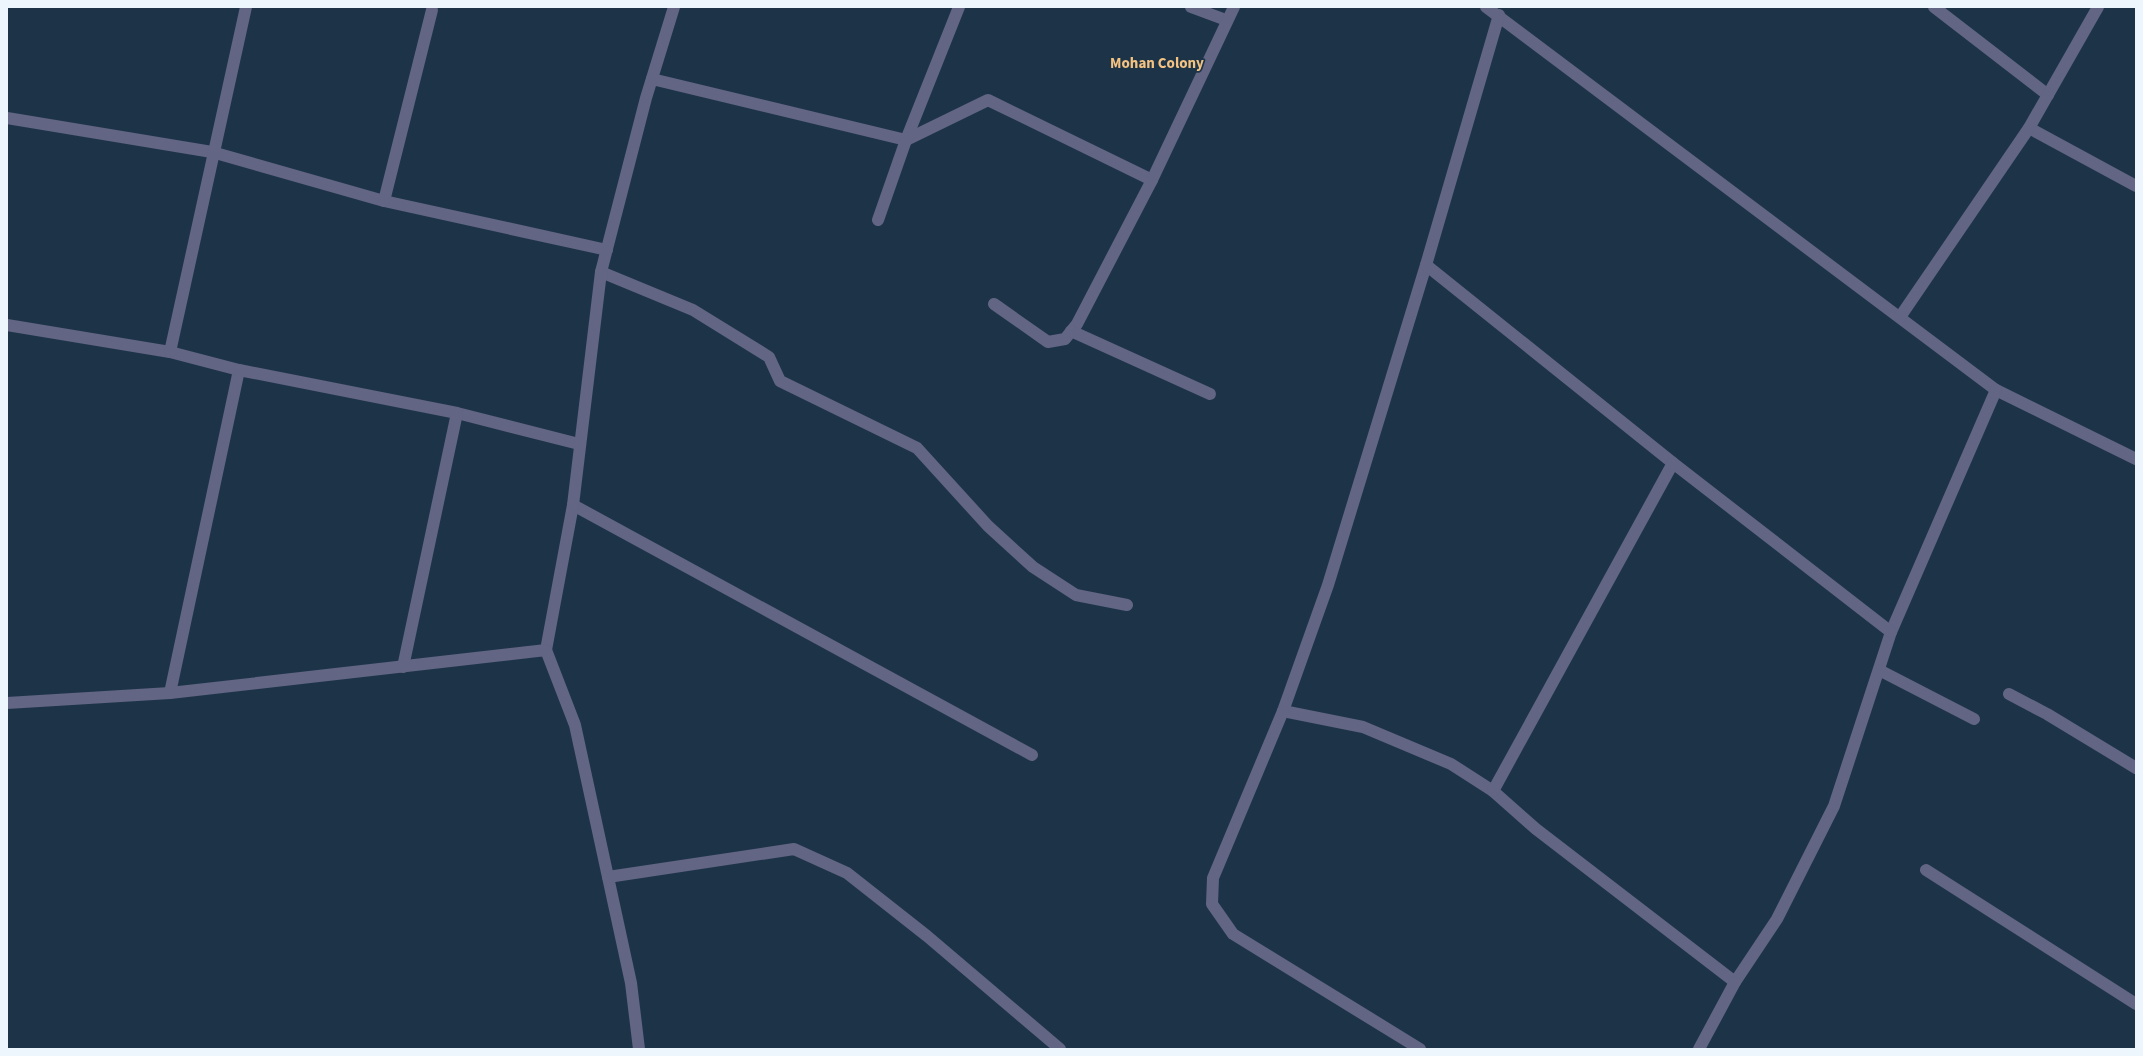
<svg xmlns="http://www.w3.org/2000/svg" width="2143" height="1056" font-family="'Source Sans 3',sans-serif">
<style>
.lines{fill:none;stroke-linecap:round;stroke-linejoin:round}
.minor{stroke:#626583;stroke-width:12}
.labels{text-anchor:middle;stroke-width:3.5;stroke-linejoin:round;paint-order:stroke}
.neighbourhood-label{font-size:15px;font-weight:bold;fill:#f4c381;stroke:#1d3448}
</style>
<rect width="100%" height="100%" fill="#1d3448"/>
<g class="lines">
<!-- minor -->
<g class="minor">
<path d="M1191,7L1226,20"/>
<path d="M1486,7L1996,390L2136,459"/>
<path d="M1934,7L2048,95"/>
<path d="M1499,15L1426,265L1328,585L1283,711L1363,727L1451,764L1493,791L1536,829L1735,982L1777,919L1834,806L1891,632L1996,390"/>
<path d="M652,79L906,140L988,100L1152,180"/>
<path d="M7,118L212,152L384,201L607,250"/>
<path d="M2029,128L2136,186"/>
<path d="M384,201L432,10"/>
<path d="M878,220L906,140L959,7"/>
<path d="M1426,265L1673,463"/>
<path d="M601,272L693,310L769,357L780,381L917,448L988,526L1033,567L1076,595L1127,605"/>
<path d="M994,304L1048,342L1065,339L1077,324L1152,180L1234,7"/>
<path d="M1900,317L2029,128L2098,7"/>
<path d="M7,325L170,352L239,370L170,693"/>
<path d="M1071,331L1210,394"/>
<path d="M170,352L246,7"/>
<path d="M239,370L457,413L579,444"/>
<path d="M573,505L1032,755"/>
<path d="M546,650L573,505L601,272L646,98L674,7"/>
<path d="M403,667L457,413"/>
<path d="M1879,670L1974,719"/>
<path d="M2009,694L2047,714L2136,768"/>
<path d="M7,703L170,693L546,650L575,725L631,983L639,1049"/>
<path d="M1283,711L1213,878L1212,904L1233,934L1420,1049"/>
<path d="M1493,791L1673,463L1891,632"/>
<path d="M1926,870L2136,1004"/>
<path d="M608,877L794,849L847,873L927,936L1060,1049"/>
<path d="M1699,1049L1735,982"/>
</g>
</g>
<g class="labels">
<!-- neighbourhood labels -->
<g class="neighbourhood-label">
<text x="1157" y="68">Mohan Colony</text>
</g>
</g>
<!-- border -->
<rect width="2143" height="1056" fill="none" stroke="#edf5fd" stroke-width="16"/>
</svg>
